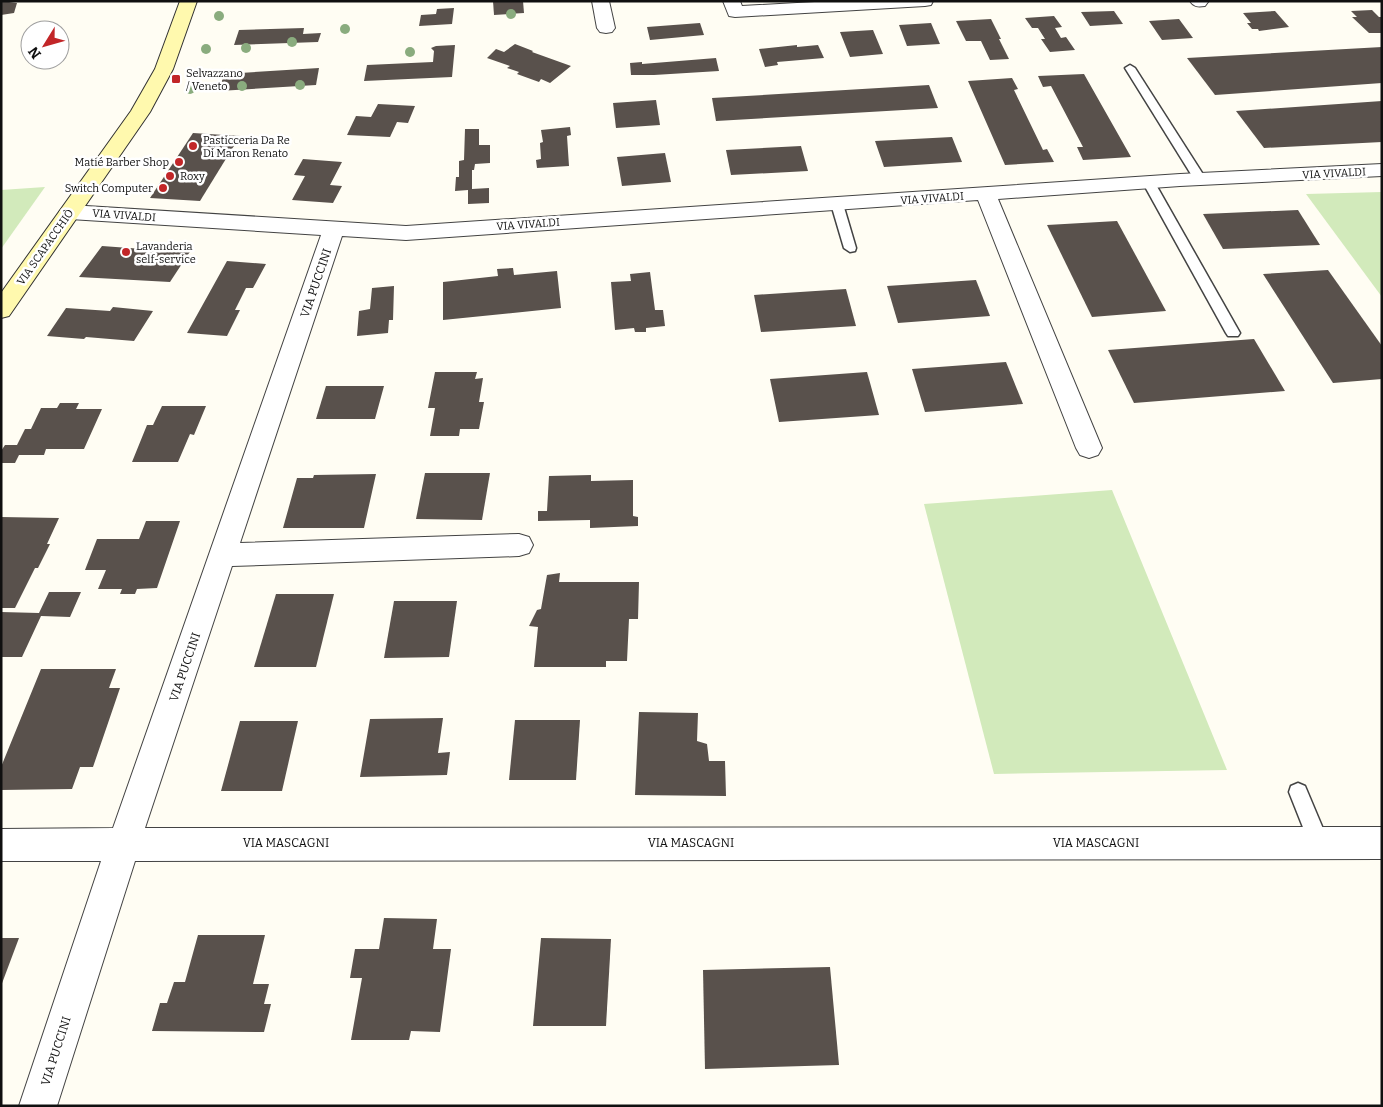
<svg xmlns="http://www.w3.org/2000/svg" width="1383" height="1107" font-family="Bitter,serif">
<style>
.green{fill:#d2eabb}
.building{fill:#59514c}
.lines{fill:none;stroke-linecap:round;stroke-linejoin:round}
.lane-casing{stroke:#434343;stroke-width:3}
.street-casing{stroke:#434343;stroke-width:2}
.secondary-casing{stroke:#323232;stroke-width:2}
.lane{fill:#fff;fill-rule:evenodd}
.street{fill:#fff;fill-rule:evenodd}
.secondary{fill:#fff9ae;fill-rule:evenodd}
.tree{fill:#8aac7e}
.poi-dot{fill:#c22628;stroke:#fff;stroke-width:2}
.labels{text-anchor:middle;stroke-width:5;stroke-linejoin:round;paint-order:stroke}
.far-poi-label{font-size:11px;fill:#101010;stroke:#fff;text-anchor:start}
.far-street-label{font-size:11px;fill:#101010;stroke:#fff}
.street-label{font-size:12px;fill:#101010;stroke:#fff}
</style>
<rect width="100%" height="100%" fill="#fffdf3"/>
<!-- green -->
<g class="green">
<path d="M45,187L1,249V190Z"/>
<path d="M1382,192V297L1306,194Z"/>
<path d="M1112,490L1227,770L994,774L924,504Z"/>
</g>
<!-- building -->
<g class="building">
<path d="M1,1L17,3L14,13L1,15Z"/>
<path d="M493,1H523L524,13L494,15Z"/>
<path d="M454,8L452,24L419,26L421,15L436,14L437,9Z"/>
<path d="M1372,10L1379,17H1382V33H1369L1352,17H1357L1351,11Z"/>
<path d="M1114,11L1123,24L1090,26L1081,12Z"/>
<path d="M1275,11L1289,27L1259,31L1258,29H1252L1247,23H1251L1243,13Z"/>
<path d="M1054,16L1062,27L1055,28L1061,38L1066,37L1075,50L1050,52L1041,39H1045L1038,28H1032L1025,18Z"/>
<path d="M991,19L1001,39H999L1009,59L990,60L981,41H966L956,21Z"/>
<path d="M1179,19L1193,38L1162,40L1149,21Z"/>
<path d="M700,23L704,35L650,40L647,27Z"/>
<path d="M931,23L940,44L907,46L899,25Z"/>
<path d="M304,28L303,34L321,33L318,42L234,45L239,30Z"/>
<path d="M873,30L883,54L850,57L840,32Z"/>
<path d="M515,44L533,51L532,52L571,66L550,83L541,79L539,82L517,74L519,72L507,68L510,66L487,58L496,49L504,52Z"/>
<path d="M455,45L452,77L364,81L367,65L433,62L434,51L431,48L436,46Z"/>
<path d="M797,45V47L818,45L824,58L777,62L778,65L765,67L759,49Z"/>
<path d="M1382,47V83L1215,95L1187,58Z"/>
<path d="M716,58L719,71L654,75H631L630,63L642,62V64Z"/>
<path d="M319,68L316,85L219,91L224,74Z"/>
<path d="M1084,74L1131,157L1083,160L1077,147H1083L1051,86L1043,87L1038,76Z"/>
<path d="M1012,78L1018,89L1014,90L1043,150L1047,149L1054,162L1005,165L968,81Z"/>
<path d="M929,85L938,108L716,121L712,98Z"/>
<path d="M656,100L660,125L616,128L613,103Z"/>
<path d="M1382,101V142L1264,148L1236,111Z"/>
<path d="M378,104L415,106L408,123L397,122L390,137L347,135L356,116L371,117Z"/>
<path d="M570,127L571,135L567,136L569,166L537,168L536,160L541,159L540,143L543,142L541,130Z"/>
<path d="M465,129H479V145H490V163L475,164L474,170H472V189L489,188V203L468,204V190L455,191L456,177H459V161L464,160Z"/>
<path d="M193,133L240,136L200,201L150,198Z"/>
<path d="M952,137L962,162L884,167L875,141Z"/>
<path d="M801,146L808,171L731,175L726,150Z"/>
<path d="M665,153L671,182L622,186L617,157Z"/>
<path d="M303,159L342,162L330,185L342,186L333,203L292,200L305,176L294,175Z"/>
<path d="M1298,210L1320,245L1223,249L1203,214Z"/>
<path d="M1117,221L1166,311L1092,317L1047,225Z"/>
<path d="M102,246L143,249L146,246L191,250L170,282L79,277Z"/>
<path d="M227,261L266,264L253,288H246L235,310H240L227,336L187,333Z"/>
<path d="M513,268L514,275L557,271L561,308L443,320V282L498,276L497,269Z"/>
<path d="M1328,270L1382,346V379L1333,383L1263,274Z"/>
<path d="M650,272L655,310H663L665,326L646,328V332H635L634,328L615,330L611,282L631,281L630,274Z"/>
<path d="M976,280L990,316L898,323L887,286Z"/>
<path d="M394,286L393,320H389L388,333L357,336L359,311L370,309L372,288Z"/>
<path d="M846,289L856,326L761,332L754,295Z"/>
<path d="M113,307L153,311L134,341L86,337L84,339L47,336L66,308L110,311Z"/>
<path d="M1254,339L1285,391L1134,403L1108,350Z"/>
<path d="M1006,362L1023,404L925,412L912,369Z"/>
<path d="M435,372H477L475,379L483,378L479,402H484L479,429H460L459,436H430L435,408H428Z"/>
<path d="M867,372L879,415L779,422L770,379Z"/>
<path d="M326,386H384L375,419H316Z"/>
<path d="M60,403H79L76,409H102L84,449H46L44,455H19L15,463H1V451L5,445H17L25,429H31L41,408H57Z"/>
<path d="M162,406H206L194,435L190,434L178,462H132L147,425H153Z"/>
<path d="M425,473H490L482,520L416,519Z"/>
<path d="M376,474L364,528H283L297,478H313L314,475Z"/>
<path d="M591,475V481L633,480V516L638,517V526L590,528V520L538,521V511H547L549,476Z"/>
<path d="M1,517L59,518L47,544H50L38,568H35L15,608H1Z"/>
<path d="M146,521H180L157,588L137,589L135,594H120L122,589H98L106,570H85L97,539H139Z"/>
<path d="M560,573L559,582H639L638,619H629L627,661H606V667H534L538,627L529,626L537,610L541,609L547,575Z"/>
<path d="M49,592H81L70,617L41,616L22,657H1V612L39,613Z"/>
<path d="M276,594H334L316,667H254Z"/>
<path d="M394,601H457L449,657L384,658Z"/>
<path d="M41,669H116L109,688H120L93,767H80L72,789L1,790V767Z"/>
<path d="M639,712L698,713L697,741L707,744L709,761H725L726,796L635,795Z"/>
<path d="M443,718L438,753L450,752L447,775L360,777L370,719Z"/>
<path d="M515,720H580L576,780H509Z"/>
<path d="M240,721H298L282,791H221Z"/>
<path d="M384,918L437,919L433,949H451L440,1032L411,1031L409,1040H351L362,978H350L355,949H379Z"/>
<path d="M198,935H265L253,984H269L264,1004H271L264,1032L152,1031L160,1003H167L174,982H185Z"/>
<path d="M1,938H19L1,986Z"/>
<path d="M541,938L611,939L606,1026H533Z"/>
<path d="M830,967L839,1065L705,1069L703,970Z"/>
</g>
<g class="lines">
<!-- lane casing -->
<g class="lane-casing">
<g id="lane">
<path d="M1130,65L1135,68L1206,179L1204,182L1200,183L1194,179L1125,68Z"/>
<path d="M1149,179L1155,183L1240,333L1238,336H1228L1226,333L1143,183Z"/>
<path d="M837,200L843,204L856,248L855,251L850,252L844,248L831,204Z"/>
<path d="M1298,783L1305,786L1329,843L1326,850L1319,853L1312,850L1289,792L1291,786Z"/>
</g>
</g>
<!-- street casing -->
<g class="street-casing">
<g id="street">
<path d="M592,1H609L615,28L612,32L606,33L600,32L597,28Z"/>
<path d="M723,1H740L742,6L832,1H933L931,5L925,6L735,17L729,16Z"/>
<path d="M1190,1H1207L1208,2L1205,6C1198,7 1194,7 1190,1Z"/>
<path d="M1382,164V176L1180,186L998,199L1102,448L1098,455L1089,458L1080,455L1076,448L978,200L406,240L342,236L240,543L519,534L529,537L533,545L529,553L519,556L232,566L145,828L1382,827V859L135,861L57,1106H19L101,861H1V829L113,828L321,235L70,219L63,217L59,212L63,207L70,205L406,226L1180,174Z"/>
</g>
</g>
<!-- secondary casing -->
<g class="secondary-casing">
<path id="secondary" d="M180,1H197L173,69L150,112L9,316L1,318V293L131,111L155,69Z"/>
</g>
<!-- lane -->
<use href="#lane" class="lane"/>
<!-- street -->
<use href="#street" class="street"/>
<!-- secondary -->
<use href="#secondary" class="secondary"/>
</g>
<!-- trees -->
<g class="tree">
<circle cx="511" cy="14" r="5"/>
<circle cx="219" cy="16" r="5"/>
<circle cx="345" cy="29" r="5"/>
<circle cx="292" cy="42" r="5"/>
<circle cx="246" cy="48" r="5"/>
<circle cx="206" cy="49" r="5"/>
<circle cx="410" cy="52" r="5"/>
<circle cx="300" cy="85" r="5"/>
<circle cx="242" cy="86" r="5"/>
<circle cx="190" cy="89" r="5"/>
</g>
<!-- markers -->
<g class="poi-dot">
<rect x="171" y="74" width="10" height="10" rx="2.5"/>
<circle cx="193" cy="146" r="5"/>
<circle cx="179" cy="162" r="5"/>
<circle cx="170" cy="176" r="5"/>
<circle cx="163" cy="188" r="5"/>
<circle cx="126" cy="252" r="5"/>
</g>
<g class="labels">
<!-- far-poi labels -->
<g class="far-poi-label">
<text x="186" y="77">Selvazzano<tspan x="186" dy="13">/ Veneto</tspan></text>
<text x="203" y="144">Pasticceria Da Re<tspan x="203" dy="13">Di Maron Renato</tspan></text>
<text x="169" y="166" text-anchor="end">Matié Barber Shop</text>
<text x="180" y="180">Roxy</text>
<text x="153" y="192" text-anchor="end">Switch Computer</text>
<text x="136" y="250">Lavanderia<tspan x="136" dy="13">self-service</tspan></text>
</g>
<!-- far-street labels -->
<g class="far-street-label">
<text transform="translate(1334 173) rotate(-3)" y="4">VIA VIVALDI</text>
<text transform="translate(932 198) rotate(-4)" y="4">VIA VIVALDI</text>
<text transform="translate(124 215) rotate(4)" y="4">VIA VIVALDI</text>
<text transform="translate(528 224) rotate(-4)" y="4">VIA VIVALDI</text>
<text transform="translate(45 247) rotate(-55)" y="4">VIA SCAPACCHIÒ</text>
</g>
<!-- street labels -->
<g class="street-label">
<text transform="translate(316 283) rotate(-71)" y="4">VIA PUCCINI</text>
<text transform="translate(185 667) rotate(-71)" y="4">VIA PUCCINI</text>
<text x="286" y="847">VIA MASCAGNI</text>
<text x="691" y="847">VIA MASCAGNI</text>
<text x="1096" y="847">VIA MASCAGNI</text>
<text transform="translate(56 1051) rotate(-72)" y="4">VIA PUCCINI</text>
</g>
</g>
<!-- border -->
<rect width="1383" height="1107" fill="none" stroke="#101010" stroke-width="5"/>
<!-- north arrow -->
<g transform="translate(45 45) rotate(233)"><circle r="24" fill="#ffffff" stroke="#9f9f9f"/>
<path d="M0-4L9 19L0 12L-9 19Z" fill="#c22628"/>
<text y="-8" font-size="14" font-weight="bold" text-anchor="middle" fill="#101010">N</text>
</g>
</svg>
